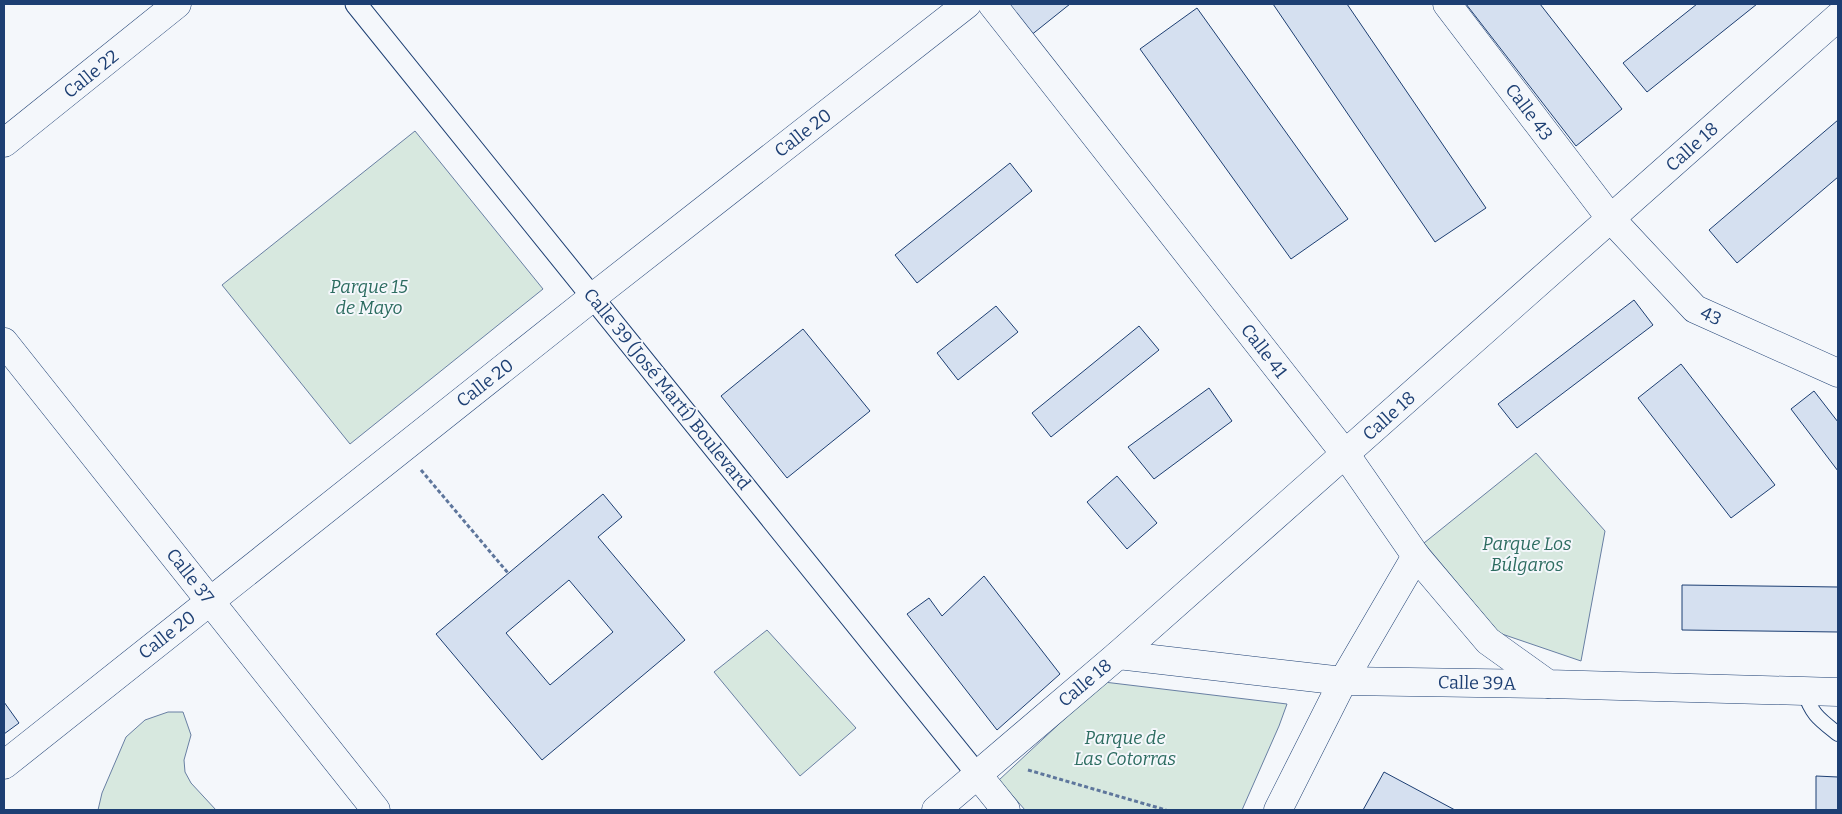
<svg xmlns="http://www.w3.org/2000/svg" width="1842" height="814" font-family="Bitter,serif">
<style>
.green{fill:#d7e8df;stroke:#687fa3}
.building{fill:#d5e0f0;stroke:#1d3f73;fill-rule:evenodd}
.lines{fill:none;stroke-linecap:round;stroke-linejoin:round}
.service-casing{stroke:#1d3f73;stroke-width:16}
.pedestrian-casing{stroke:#1d3f73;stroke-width:23}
.minor-casing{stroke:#1d3f73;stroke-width:29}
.tertiary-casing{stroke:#1d3f73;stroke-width:29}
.primary-casing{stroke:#1d3f73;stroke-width:29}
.path{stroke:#5e769c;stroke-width:3;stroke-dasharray:4 2.5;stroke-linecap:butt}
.service{stroke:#f4f7fb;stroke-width:14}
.pedestrian{stroke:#f4f7fb;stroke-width:21}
.minor{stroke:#f4f7fb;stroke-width:28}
.tertiary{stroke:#f4f7fb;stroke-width:28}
.primary{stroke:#f4f7fb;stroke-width:28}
.labels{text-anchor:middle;stroke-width:4;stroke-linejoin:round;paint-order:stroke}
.street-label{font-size:18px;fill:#1d3f73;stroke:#f4f7fb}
.park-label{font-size:18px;font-style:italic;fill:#2c6c60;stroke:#f4f7fb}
</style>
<rect width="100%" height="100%" fill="#f4f7fb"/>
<!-- green -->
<g class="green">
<path d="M415,131L543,289L350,444L222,285Z"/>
<path d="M1536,453L1605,531L1581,661L1499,633L1424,543Z"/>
<path d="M767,630L856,728L800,776L714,672Z"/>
<path d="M1104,682L1287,704L1279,726L1242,810H1025L999,780Z"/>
<path d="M168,712H183L191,735L184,760L185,772L191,783L216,810H98L102,793L126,737L145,720Z"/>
</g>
<!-- building -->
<g class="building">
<path d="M1012,4H1070L1030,36L1007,8Z"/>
<path d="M1273,4H1347L1486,208L1435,242Z"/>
<path d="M1466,4H1540L1622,109L1576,146Z"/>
<path d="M1697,4H1757L1647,92L1623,63Z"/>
<path d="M1197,8L1348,219L1291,259L1140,49Z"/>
<path d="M1838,120V177L1737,263L1709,230Z"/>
<path d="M1010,163L1032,191L917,283L895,255Z"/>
<path d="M1634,300L1653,325L1517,428L1498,404Z"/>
<path d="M996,306L1018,332L958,380L937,353Z"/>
<path d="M1139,326L1159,350L1051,437L1032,413Z"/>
<path d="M803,329L870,411L787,478L721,396Z"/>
<path d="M1681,364L1775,485L1731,518L1638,398Z"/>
<path d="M1209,388L1232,421L1154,479L1128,447Z"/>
<path d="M1814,391L1838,422V471L1791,409Z"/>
<path d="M1117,476L1157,523L1127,549L1087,502Z"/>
<path d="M603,494L622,517L598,537L685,640L542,760L436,634ZM569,580L613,632L550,685L506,633Z"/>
<path d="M984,576L1060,674L997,730L907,614L929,598L942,616Z"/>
<path d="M1682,585L1838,587V632L1682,630Z"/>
<path d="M4,702L19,723L4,734Z"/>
<path d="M1384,772L1455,810H1363Z"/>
<path d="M1816,776L1838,777V810H1816Z"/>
</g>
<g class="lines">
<!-- service casing -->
<g class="service-casing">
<path id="service" d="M1804,691C1812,715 1819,719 1838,734"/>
</g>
<!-- pedestrian casing -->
<g class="pedestrian-casing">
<path id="pedestrian" d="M356,4L977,774"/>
</g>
<!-- minor casing -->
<g class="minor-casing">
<g id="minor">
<path d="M1447,4L1611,219L1695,309L1838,373"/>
<path d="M4,143L177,4"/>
<path d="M4,765L593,297L967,4"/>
<path d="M1278,810L1343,681L1416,556"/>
</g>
</g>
<!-- tertiary casing -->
<g class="tertiary-casing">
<g id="tertiary">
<path d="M4,342L376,810"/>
<path d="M1118,655L1343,681L1548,684"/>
<path d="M977,774L1006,810"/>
<path d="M936,810L1118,655L1838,17"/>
</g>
</g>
<!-- primary casing -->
<g class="primary-casing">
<path id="primary" d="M992,4L1346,455L1416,556L1488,641L1548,684L1838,692"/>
</g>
<!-- path -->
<g class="path">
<path d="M421,470L508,573"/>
<path d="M1028,770L1166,810"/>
</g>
<!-- service -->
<use href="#service" class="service"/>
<!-- pedestrian -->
<use href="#pedestrian" class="pedestrian"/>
<!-- minor -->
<use href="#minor" class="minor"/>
<!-- tertiary -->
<use href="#tertiary" class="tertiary"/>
<!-- primary -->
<use href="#primary" class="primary"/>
</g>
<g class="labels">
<!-- street labels -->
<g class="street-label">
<text transform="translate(91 74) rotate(-39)" y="6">Calle 22</text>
<text transform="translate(1529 112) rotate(53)" y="6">Calle 43</text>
<text transform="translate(803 133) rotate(-38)" y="6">Calle 20</text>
<text transform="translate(1692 147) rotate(-42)" y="6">Calle 18</text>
<text transform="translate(1711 316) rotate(25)" y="6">43</text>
<text transform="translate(1264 351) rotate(52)" y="6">Calle 41</text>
<text transform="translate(485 383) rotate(-38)" y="6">Calle 20</text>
<text transform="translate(667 389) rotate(51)" y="6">Calle 39 (José Martí) Boulevard</text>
<text transform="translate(1389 416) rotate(-42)" y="6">Calle 18</text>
<text transform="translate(190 576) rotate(52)" y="6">Calle 37</text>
<text transform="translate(167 635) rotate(-38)" y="6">Calle 20</text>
<text transform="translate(1085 683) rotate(-40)" y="6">Calle 18</text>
<text transform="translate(1477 683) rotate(1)" y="6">Calle 39A</text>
</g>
<!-- park labels -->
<g class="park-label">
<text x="369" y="293">Parque 15<tspan x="369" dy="21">de Mayo</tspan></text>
<text x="1527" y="550">Parque Los<tspan x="1527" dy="21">Búlgaros</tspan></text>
<text x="1125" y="744">Parque de<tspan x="1125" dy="21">Las Cotorras</tspan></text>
</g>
</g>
<!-- border -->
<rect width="1842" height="814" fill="none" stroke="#1d3f73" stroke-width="10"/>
</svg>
